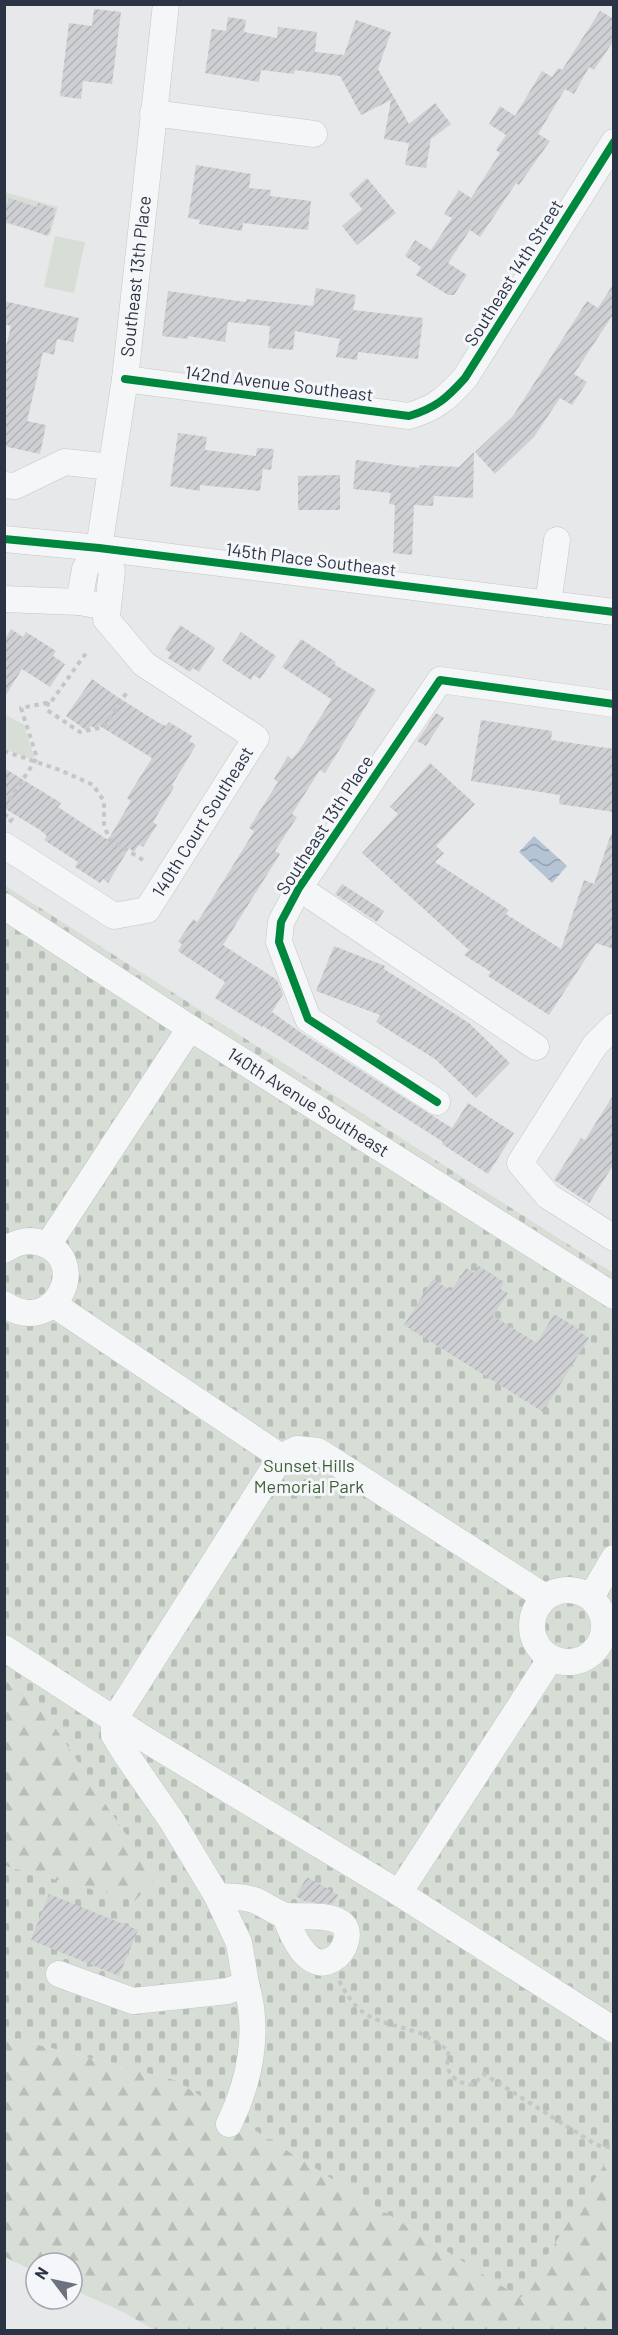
<svg xmlns="http://www.w3.org/2000/svg" width="618" height="2335" font-family="Barlow,sans-serif">
<style>
.green{fill:#d6ded6}
.forest{fill:url(#forest-firs)}
.cemetery{fill:url(#cemetery-stones)}
.water{fill:url(#water-waves)}
.building{fill:url(#building-hatch)}
.lines{fill:none;stroke-linecap:round;stroke-linejoin:round}
.minor-casing{stroke:#c4c6c8;stroke-width:27}
.path{stroke:#c5c6ca;stroke-width:4;stroke-dasharray:4.5 4.5;stroke-linecap:butt}
.minor{stroke:#f5f6f7;stroke-width:26}
.cycleway-casing{stroke:#f4f6f9;stroke-width:11}
.cycleway{stroke:#00873e;stroke-width:8}
.labels{text-anchor:middle;stroke-width:6;stroke-linejoin:round;paint-order:stroke}
.street-label{font-size:18px;fill:#2b3445;stroke:#f4f6f9}
.park-label{font-size:18px;fill:#3f6138;stroke:#f4f6f9}
</style>
<defs>
<pattern id="forest-firs" width="22" height="20" patternUnits="userSpaceOnUse" patternTransform="scale(1.5)"><rect width="22" height="20" fill="#d6ded6"/><path d="M5 1l3.5 6h-7zM16 11l3.5 6h-7z" fill="#b8bfb9"/></pattern>
<pattern id="cemetery-stones" width="16" height="16" patternUnits="userSpaceOnUse" patternTransform="scale(1.5)"><rect width="16" height="16" fill="#d6ded6"/><path d="M2 7V4a2 2 0 0 1 4 0v3zM10 15v-3a2 2 0 0 1 4 0v3z" fill="#b8bfb9"/></pattern>
<pattern id="water-waves" width="16" height="10" patternUnits="userSpaceOnUse" patternTransform="scale(1.5)"><rect width="16" height="10" fill="#b4c4d5"/><path d="M0 5q4-4 8 0t8 0" fill="none" stroke="#93a0af"/></pattern>
<pattern id="building-hatch" width="6" height="6" patternUnits="userSpaceOnUse" patternTransform="scale(1.5)"><rect width="6" height="6" fill="#ced0d3"/><path d="M-1 1l2-2M0 6l6-6M5 7l2-2" fill="none" stroke="#b1b3b6"/></pattern>
</defs>
<rect width="100%" height="100%" fill="#e6e8ea"/>
<!-- green -->
<g class="green">
<path d="M4,192L58,207L50,235L5,223Z"/>
<path d="M55,236L85,242L74,293L44,287Z"/>
<path d="M4,714L24,725L34,757L31,759L5,749Z"/>
</g>
<!-- forest -->
<g class="forest">
<path d="M4,1680L38,1701L155,1879L135,1901L5,1866Z"/>
<path d="M4,2036L175,2080L521,2298L613,2150V2330H154L123,2312L72,2289V2263H36V2272L5,2257Z"/>
</g>
<!-- cemetery -->
<path class="cemetery" d="M4,885L613,1273V2150L521,2298L175,2080L5,2036V1866L135,1901L155,1879L38,1701L5,1680Z"/>
<!-- water -->
<path class="water" d="M534,836L567,866L552,883L519,852Z"/>
<!-- building -->
<g class="building">
<path d="M94,9L121,12L112,84L83,81L81,99L60,96L69,23L92,26Z"/>
<path d="M600,11L614,19V40L594,70L589,67L574,94L565,89L538,134L550,141L519,185L516,183L480,237L470,230L448,263L467,275L454,295H448L416,275L421,267L405,256L415,240L431,250L452,218L444,214L459,190L471,198L500,153L496,150L506,135L489,124L500,106L515,116L542,71L552,77L558,68L562,70Z"/>
<path d="M228,17L246,20L244,32L277,38L278,27L317,32L315,52L344,55L356,20L391,32L378,69L409,124L435,103L451,124L431,139L426,168L405,165L409,143L384,139L391,100L361,115L340,76L295,70L294,74L261,70L259,82L205,73L212,29L226,31Z"/>
<path d="M196,165L251,174L249,188L271,190L270,196L311,201L308,230L243,223L242,231L199,224L200,220L188,218Z"/>
<path d="M367,178L396,213L357,245L342,226L362,209L349,194Z"/>
<path d="M9,198L37,207L38,203L56,209L48,236L4,221V211Z"/>
<path d="M614,283V313L574,374L587,382L572,405L560,398L534,437L495,474L475,452L513,416L587,301L598,308Z"/>
<path d="M316,288L356,295L353,310L423,318L418,359L358,352L357,360L336,357L340,339L295,331L293,350L268,348L270,326L228,322L225,342L188,336V339L162,336L168,291L246,302V299L313,306Z"/>
<path d="M4,301L79,318L73,342L57,339L54,355L43,352L27,421L46,425L40,454L4,446V355L11,326L4,324Z"/>
<path d="M178,433L207,437L205,450L256,456L257,448L274,449L271,470L263,469L260,491L200,485V491L170,486Z"/>
<path d="M474,452L473,498L434,496L433,506L414,505L412,555L393,553L395,505L389,504L391,493L353,489L356,460L419,468V465L459,467Z"/>
<path d="M340,475V510H298V476Z"/>
<path d="M180,625L215,648L199,672L193,668L190,672L168,658L171,653L165,649Z"/>
<path d="M11,629L23,637L26,632L56,651L53,656L65,664L50,687L22,669L4,698V640Z"/>
<path d="M241,632L276,656L260,679L254,675L251,680L222,661Z"/>
<path d="M301,639L336,662L334,664L376,690L325,773L320,770L292,814L297,817L275,851L280,854L223,945L277,980L283,994L272,1012L300,1032L452,1128L468,1103L514,1133L488,1174L442,1144L443,1142L263,1026L262,1027L215,998L225,982L178,951L182,944L178,942L193,919L197,922L202,915L250,838L254,831L249,828L278,782L274,779L288,756L292,759L298,752L330,702L331,699L282,667Z"/>
<path d="M92,679L116,696L159,723L166,726L169,722L192,736L189,741L196,745L172,785L174,787L153,822L157,825L143,847L139,845L134,852L129,848L108,883L103,879L100,883L75,867L78,862L44,840L47,836L40,830L4,808V768L61,803L58,807L108,840L131,801L127,798L152,758L98,725L96,729L91,726L87,731L66,716Z"/>
<path d="M436,713L444,718L426,746L417,741Z"/>
<path d="M481,720L552,731L551,740L614,749V812L559,804L560,795L471,781Z"/>
<path d="M430,763L475,804L436,846L444,853L435,862L509,910L506,914L561,949L584,880L594,884L611,834L614,835V949L596,943L549,1015L488,976L491,972L464,955L469,950L362,853L398,814L390,807Z"/>
<path d="M342,884L384,911L377,922L335,894Z"/>
<path d="M334,946L385,966L384,969L469,1023L510,1063L476,1098L435,1059L376,1022L380,1015L316,991Z"/>
<path d="M614,1094V1164L589,1203L554,1180L581,1138L585,1140Z"/>
<path d="M479,1266L504,1282L500,1289L508,1293L493,1316L537,1343L554,1314L579,1329L578,1331L589,1338L543,1412L404,1325L433,1279L451,1291L466,1268L474,1273Z"/>
<path d="M307,1877L338,1895L333,1904L304,1901L296,1896Z"/>
<path d="M49,1894L138,1930L119,1976L31,1940Z"/>
</g>
<g class="lines">
<!-- minor casing -->
<g class="minor-casing">
<g id="minor">
<path d="M153,113L314,134"/>
<path d="M125,379L409,416C436,408 447,398 465,378L614,142"/>
<path d="M4,485L15,486L65,462L111,467"/>
<path d="M4,539L99,548L614,612"/>
<path d="M99,548L112,570L108,607"/>
<path d="M4,599L79,602L108,607L106,619L144,664L256,738L147,910L114,916L4,845"/>
<path id="s1" d="M79,602L85,569L99,548L125,379L166,4"/>
<path d="M548,604L557,540"/>
<path d="M299,888L536,1047"/>
<path id="s2" d="M4,906L190,1028L614,1296"/>
<path d="M614,1026L595,1045L520,1163L548,1196L614,1238"/>
<path d="M437,1102L308,1019L279,942L281,922L299,888L440,680L614,704"/>
<path d="M48,1245L190,1028"/>
<path d="M4,1250C17,1242 29,1238 44,1244C91,1262 54,1339 4,1304"/>
<path d="M53,1304L281,1457"/>
<circle cx="568" cy="1626" r="36"/>
<path d="M591,1597L614,1558"/>
<path d="M4,1648L138,1735L399,1893"/>
<path d="M551,1658L399,1893L614,2030"/>
<path d="M217,1896C229,1897 243,1896 254,1900C265,1904 277,1914 287,1916C303,1918 354,1909 346,1941C344,1948 340,1955 333,1959C308,1975 291,1933 285,1916"/>
<path d="M59,1974L133,2001L228,1991L246,1984L239,1943L217,1896L172,1821L125,1753L114,1735V1720L281,1457L297,1449L318,1451L545,1597"/>
<path d="M229,2124C250,2081 260,2031 246,1984"/>
</g>
</g>
<!-- path -->
<g class="path">
<path d="M48,702L47,710L80,732L104,727L127,692"/>
<path d="M4,751L60,770L93,785L104,801V824L109,839L143,860"/>
<path d="M4,808L37,758L21,708L51,702L86,653"/>
<path d="M4,814L12,819L8,824"/>
<path d="M339,1981C361,2022 376,2019 417,2032C428,2036 439,2044 449,2051C443,2070 452,2083 473,2085L484,2074L595,2144L603,2147H614"/>
</g>
<!-- minor -->
<use href="#minor" class="minor"/>
<!-- cycleway casing -->
<g class="cycleway-casing">
<g id="cycleway">
<path d="M125,379L409,416C436,408 447,398 465,378L614,142"/>
<path d="M4,539L99,548L614,612"/>
<path d="M437,1102L308,1019L279,942L281,922L299,888L440,680L614,704"/>
</g>
</g>
<!-- cycleway -->
<use href="#cycleway" class="cycleway"/>
</g>
<g class="labels">
<!-- street labels -->
<g class="street-label">
<text transform="translate(514 273) rotate(-58)" y="6">Southeast 14th Street</text>
<text dy="6" stroke="none"><textPath href="#s1" startOffset="333">Southeast 13th Place</textPath></text>
<text transform="translate(279 384) rotate(7)" y="6">142nd Avenue Southeast</text>
<text transform="translate(311 560) rotate(7)" y="6">145th Place Southeast</text>
<text transform="translate(203 822) rotate(-58)" y="6">140th Court Southeast</text>
<text transform="translate(325 825) rotate(-57)" y="6">Southeast 13th Place</text>
<text dy="6" stroke="none"><textPath href="#s2" startOffset="362">140th Avenue Southeast</textPath></text>
</g>
<!-- park labels -->
<g class="park-label">
<text x="309" y="1472">Sunset Hills<tspan x="309" dy="21">Memorial Park</tspan></text>
</g>
</g>
<!-- border -->
<rect width="618" height="2335" fill="none" stroke="#2b3445" stroke-width="12"/>
<!-- north arrow -->
<g transform="translate(54 2281) rotate(302)"><circle r="28" fill="#f4f6f9" stroke="#a4a8b1" stroke-width="1.5"/>
<path d="M0-4.5L10 22L0 15L-10 22Z" fill="#6c737f"/>
<text y="-9" font-size="16" font-weight="bold" text-anchor="middle" fill="#2b3445">N</text>
</g>
</svg>
